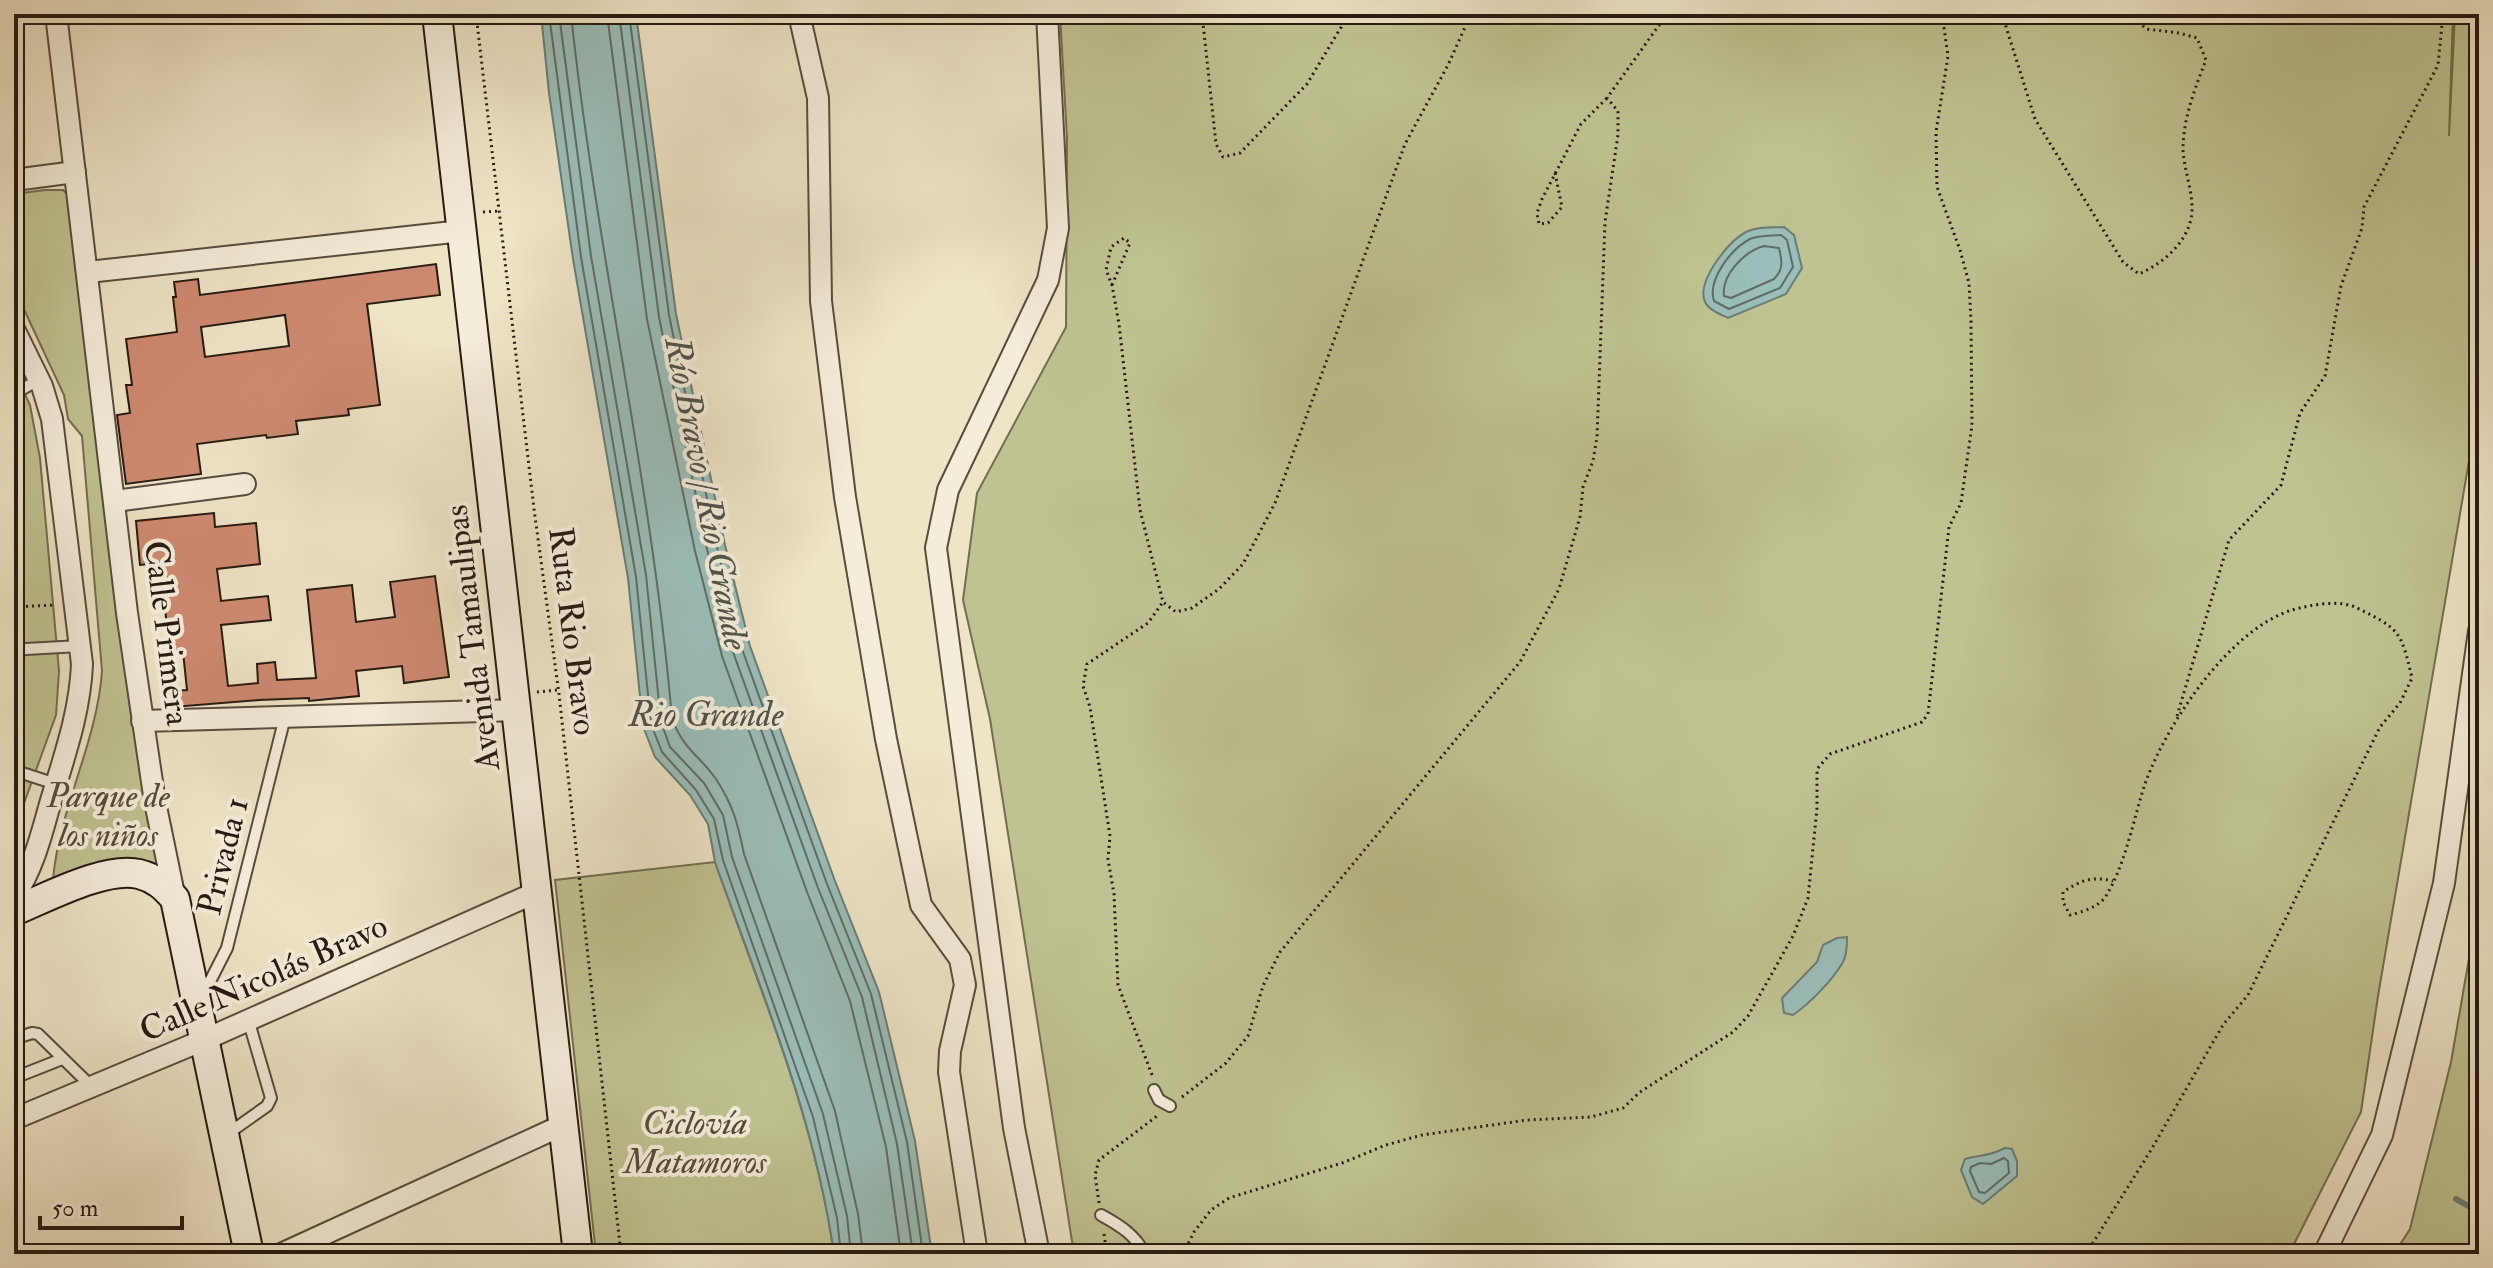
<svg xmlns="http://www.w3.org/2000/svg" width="2493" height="1268" font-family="'IM FELL Double Pica',serif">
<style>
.green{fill:#bfc291;stroke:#726e51;stroke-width:2}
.water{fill:#9abeb9;stroke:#6c7c76;stroke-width:2}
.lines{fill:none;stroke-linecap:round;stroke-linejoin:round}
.shore{stroke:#606c65;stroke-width:2}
.stream{stroke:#6c7c76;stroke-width:6}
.building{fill:#cd8970;stroke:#261a11;stroke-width:2;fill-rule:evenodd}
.lane-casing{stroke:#584c3e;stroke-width:14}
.street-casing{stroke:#584c3e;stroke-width:24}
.secondary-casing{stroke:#261a11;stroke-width:32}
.path{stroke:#261a11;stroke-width:3;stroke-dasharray:2 4;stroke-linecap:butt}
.lane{stroke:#f4edda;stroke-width:10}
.street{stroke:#f4edda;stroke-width:20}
.secondary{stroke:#f4edda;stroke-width:28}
.labels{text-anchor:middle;stroke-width:8;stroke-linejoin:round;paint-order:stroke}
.street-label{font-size:34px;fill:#261a11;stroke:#f4edda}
.park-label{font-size:34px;font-style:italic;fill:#544c37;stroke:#f4edda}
.water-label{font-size:36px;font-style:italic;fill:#4f534c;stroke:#f4edda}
</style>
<rect width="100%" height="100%" fill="#eee4c6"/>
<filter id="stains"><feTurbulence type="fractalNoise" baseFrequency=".0025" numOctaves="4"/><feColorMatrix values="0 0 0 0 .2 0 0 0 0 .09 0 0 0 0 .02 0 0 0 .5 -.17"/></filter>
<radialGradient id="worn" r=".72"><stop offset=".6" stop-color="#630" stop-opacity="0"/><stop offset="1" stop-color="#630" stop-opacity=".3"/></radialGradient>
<!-- green -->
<g class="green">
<path d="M1060,14H2453L2449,136L2455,14H2479V501L2469,461L2378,996L2361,1112L2289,1254H1074L990,719L963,600L977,493L1066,327L1067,138Z"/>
<path d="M45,190H63L70,197L130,708L159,864C116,853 92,863 53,880C59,808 97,743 102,671L82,436L68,419L64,395L14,288V194Z"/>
<path d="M14,371L30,405L40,458L59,671L56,715L14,831Z"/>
<path d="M715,862C760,990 815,1118 834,1254H596L555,880Z"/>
<path d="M2479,901V1254H2394L2410,1229L2451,1062Z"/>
</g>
<!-- water -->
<g class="water">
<path d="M541,14H636L676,314L725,545L750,646L835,881L879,992L915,1141L932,1254H834C815,1118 761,990 715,862L708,824L690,795L655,757L643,726L628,578L573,259L549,93Z"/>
<path d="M1784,227L1794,235L1802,268L1786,294L1728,318C1720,314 1706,309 1704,299C1699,278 1729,241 1746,232C1758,226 1772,228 1784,227Z"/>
<path d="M1847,937C1847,945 1847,955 1843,962C1832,981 1810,1003 1793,1015L1784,1013L1782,998L1817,962L1823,945L1837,938Z"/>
<path d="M2005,1148L2012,1149L2017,1161V1176L1983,1204L1972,1197L1961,1170L1965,1159C1982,1154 1988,1157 2005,1148Z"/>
</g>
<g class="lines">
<!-- shore -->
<g class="shore">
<path d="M549,14L581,257L636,577L651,724L662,752L696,790L714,819L723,860L813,1117L837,1218L841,1254"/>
<path d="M559,14L591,256L646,575L661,722L670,747L704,783L723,815L732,857L823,1114L847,1216L851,1254"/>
<path d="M571,14C596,251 652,483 672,719C684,750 699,755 716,779C733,805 738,824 744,854L835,1111L858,1214L863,1254"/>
<path d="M607,14L647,319L695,551L722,656L807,892L850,1001L886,1147L901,1254"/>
<path d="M619,14L659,317L707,549L733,652L818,888L862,997L897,1144L913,1254"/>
<path d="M629,14L669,315L717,547L742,649L827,884L871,994L907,1142L923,1254"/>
<path d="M1781,235L1787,240L1793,267L1780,288L1729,309L1714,301C1707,280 1731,249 1750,239C1759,235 1771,236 1781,235Z"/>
<path d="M1764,246L1779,248C1782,261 1784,269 1774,279L1731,298L1724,296C1721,275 1745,251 1764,246Z"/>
<path d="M2004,1158L2008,1161L2009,1173L1985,1193L1979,1192L1970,1171L1971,1167L1980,1163L1991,1164Z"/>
</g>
<!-- stream -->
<path class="stream" d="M2456,1199L2479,1212"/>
</g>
<!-- building -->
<g class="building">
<path d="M436,264L440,295L367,304L380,405L348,409L349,415L296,421L298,434L267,438L266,435L197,444L201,474L126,484L117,415L130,413L126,385H132L126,339L177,332L173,297H176L174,282L198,279L200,295ZM285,315L289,346L205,357L201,327Z"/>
<path d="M214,513L215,527L256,523L260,564L217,569L221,601L268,596L271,620L221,625L228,686L258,683L257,664L275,662L277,680L316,678L307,590L352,585L356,622L395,617L390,582L435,576L449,677L404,683L402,666L356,671L359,696L309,701V698L259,700L173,707L171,691L187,690L183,652L170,654L160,563L140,565L136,521Z"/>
</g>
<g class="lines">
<!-- lane casing -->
<g class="lane-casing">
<g id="lane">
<path d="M14,394L38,380"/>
<path d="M14,656L18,651L26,649L80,646"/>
<path d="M14,759L19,772L56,784"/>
<path d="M201,999L227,948L285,717"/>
<path d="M14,1039L32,1033L38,1034L91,1086"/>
<path d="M14,1078L62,1059"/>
<path d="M1154,1090L1159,1100L1170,1106"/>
<path d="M226,1135L267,1106L271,1098L248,1019"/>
<path d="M1101,1215C1121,1226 1135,1235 1145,1254"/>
</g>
</g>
<!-- street casing -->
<g class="street-casing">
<g id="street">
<path d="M56,14L127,613L155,802L175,899"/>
<path d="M799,14L818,98L821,301L845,497L886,739L921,905L960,959L965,985L950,1051L949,1072L977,1254"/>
<path d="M14,180L75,172"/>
<path d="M88,272L462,231"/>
<path d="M14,329L42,386L52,419L82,664C80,713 64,757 50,804C41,836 33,869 14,897"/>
<path d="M115,501L245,484"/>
<path d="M142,721L515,710"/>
<path d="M14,1119L206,1039L537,892"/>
<path d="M281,1254L563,1125"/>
<path d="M1039,1254L1014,1128L936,548L948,490L1048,280L1058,228L1047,14"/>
<path d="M2324,1254L2382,1135L2444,883L2479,631"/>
</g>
</g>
<!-- secondary casing -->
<g class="secondary-casing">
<g id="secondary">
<path d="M437,14L578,1254"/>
<path d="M14,911C46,898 105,866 139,874C155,878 165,887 175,899L249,1254"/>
</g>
</g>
<!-- path -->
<g class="path">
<path d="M476,14L534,509L559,694L621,1254"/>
<path d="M1202,14L1216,144L1223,157L1240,153L1307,84L1349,14"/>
<path d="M2002,14L2035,119L2123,262L2139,274C2166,262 2194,237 2192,205C2191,186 2184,168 2183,150C2183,119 2195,88 2206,60L2197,38L2179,33L2146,29L2131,14"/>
<path d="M1555,173L1562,207L1548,223L1539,224L1537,213L1542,199L1581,124L1607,98"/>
<path d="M483,212L499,211"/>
<path d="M1112,285L1130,243L1124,238L1111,247L1106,270L1112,285L1119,324L1140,510L1163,602L1176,612L1192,608L1219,589L1243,564L1275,503L1405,144L1448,65L1471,14"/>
<path d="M14,607L55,605"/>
<path d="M537,692L558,690"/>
<path d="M2177,716L2229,540L2281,485L2300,413L2325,376L2341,286L2362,228L2364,207L2438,65L2443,14"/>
<path d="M1152,1075L1118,985L1114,894L1108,859L1110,836L1090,707L1083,686L1087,664L1148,623L1163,602"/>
<path d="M1182,1097L1226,1063L1248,1036L1263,986L1280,952L1520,662L1559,589L1580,517L1583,487L1593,461L1597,437L1605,222L1618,135V111L1607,98L1667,14"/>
<path d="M1099,1203L1095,1175L1099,1160L1157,1116"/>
<path d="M1104,1234L1107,1254"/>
<path d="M1183,1254L1194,1232L1211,1210L1229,1198L1342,1163L1386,1145L1422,1135L1527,1120L1591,1117L1623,1108L1640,1092L1733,1032L1748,1016L1793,936L1808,898L1817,808V769L1830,754L1922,722L1928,714L1949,527L1961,503L1972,425L1971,321L1969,283L1960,250L1937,187L1936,132L1948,56L1942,14"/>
<path d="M2086,1254L2151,1150L2223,1025L2248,995L2380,727L2400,703L2412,678C2401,631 2400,629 2357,608C2340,599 2310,605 2292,610C2230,629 2168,722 2146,781C2133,819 2127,861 2106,896C2099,907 2082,912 2070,915L2063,902V892C2081,880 2092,876 2113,881"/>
</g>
<!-- lane -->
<use href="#lane" class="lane"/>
<!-- street -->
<use href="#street" class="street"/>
<!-- secondary -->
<use href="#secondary" class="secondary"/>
</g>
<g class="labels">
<!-- street labels -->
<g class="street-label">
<text transform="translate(574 631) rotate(83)" y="12">Ruta Rio Bravo</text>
<text transform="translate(168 633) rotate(83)" y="12">Calle Primera</text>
<text transform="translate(471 638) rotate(-97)" y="12">Avenida Tamaulipas</text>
<text transform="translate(222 856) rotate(-76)" y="12">Privada 1</text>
<text transform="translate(263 977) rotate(-24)" y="12">Calle Nicolás Bravo</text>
</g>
<!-- park labels -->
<g class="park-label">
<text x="108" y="807">Parque de<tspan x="108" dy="39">los niños</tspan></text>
<text x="695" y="1134">Ciclovía<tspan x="695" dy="39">Matamoros</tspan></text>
</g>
<!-- water labels -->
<g class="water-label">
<text transform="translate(708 493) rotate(79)" y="13">Río Bravo / Rio Grande</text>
<text x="706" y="726">Rio Grande</text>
</g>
</g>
<!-- margin -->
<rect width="2493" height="1268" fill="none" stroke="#eee4c6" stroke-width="48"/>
<rect x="16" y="16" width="2461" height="1236" fill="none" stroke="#261a11" stroke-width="4"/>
<rect x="24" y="24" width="2445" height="1220" fill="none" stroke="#261a11" stroke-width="2"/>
<!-- scale -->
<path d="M40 1216v12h142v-12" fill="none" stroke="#261a11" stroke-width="4"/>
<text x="52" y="1216" font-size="24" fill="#261a11" stroke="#f4edda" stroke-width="6" paint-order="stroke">50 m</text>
<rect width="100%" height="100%" filter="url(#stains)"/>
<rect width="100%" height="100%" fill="url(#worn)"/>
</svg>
